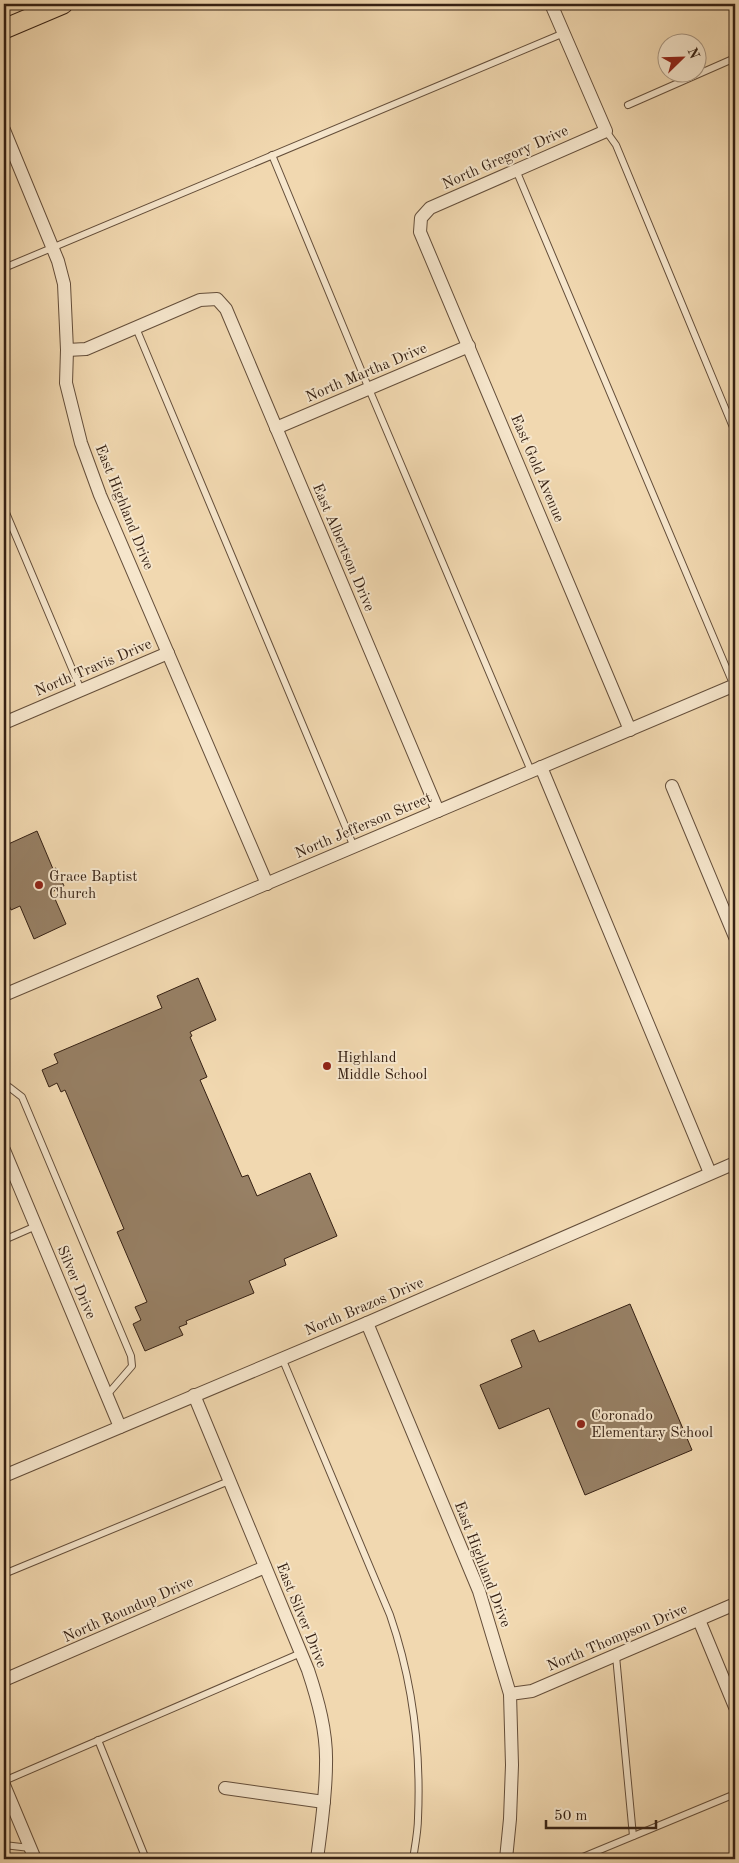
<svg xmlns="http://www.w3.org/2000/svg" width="739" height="1863" font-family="'Old Standard TT',serif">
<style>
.building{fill:#978065;stroke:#352013}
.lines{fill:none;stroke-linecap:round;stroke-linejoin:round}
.lane-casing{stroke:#644e3a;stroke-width:8}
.street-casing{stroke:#644e3a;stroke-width:14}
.primary-casing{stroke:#352013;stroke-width:21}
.lane{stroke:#f6e6cc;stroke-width:6}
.street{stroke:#f6e6cc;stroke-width:12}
.primary{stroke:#f1d8b0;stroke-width:19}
.poi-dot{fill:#8f2418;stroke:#f6e6cc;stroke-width:2}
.labels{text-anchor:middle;stroke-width:4;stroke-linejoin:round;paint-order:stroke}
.street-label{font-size:15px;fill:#352013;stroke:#f6e6cc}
.poi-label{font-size:15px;fill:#352013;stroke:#f6e6cc;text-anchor:start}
</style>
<rect width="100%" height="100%" fill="#f1d8b0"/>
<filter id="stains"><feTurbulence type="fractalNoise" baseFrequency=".004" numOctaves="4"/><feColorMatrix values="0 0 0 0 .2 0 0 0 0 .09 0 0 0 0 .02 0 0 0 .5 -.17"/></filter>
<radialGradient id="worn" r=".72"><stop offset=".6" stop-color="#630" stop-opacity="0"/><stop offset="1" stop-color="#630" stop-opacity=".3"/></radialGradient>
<!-- building -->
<g class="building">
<path d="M37,831L53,869L56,868L64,886L52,892L66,924L34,939L20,906L11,910L4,893V846Z"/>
<path d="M198,978L216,1020L190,1032L192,1036L190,1037L207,1077L200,1080L242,1177L248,1175L257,1196L310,1173L337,1236L284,1259L286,1265L249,1281L254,1293L186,1321L187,1324L179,1327L183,1335L145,1351L133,1324L141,1320L135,1307L147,1302L117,1232L124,1229L65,1090L61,1092L57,1083L49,1087L42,1070L58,1063L54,1054L162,1008L157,996Z"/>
<path d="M630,1304L692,1450L585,1495L549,1408L499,1429L480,1385L522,1367L511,1340L534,1330L539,1342Z"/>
</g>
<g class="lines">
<!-- lane casing -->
<g class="lane-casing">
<g id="lane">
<path d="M628,105L735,58"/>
<path d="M606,131L616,145L735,432"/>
<path d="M272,155L369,389L531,771"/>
<path d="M516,170L734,686"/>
<path d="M4,268L564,33"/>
<path d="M136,328L354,847"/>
<path d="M4,508L81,690"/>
<path d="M4,1085L9,1087L22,1097L131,1356L132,1366L107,1395"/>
<path d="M4,1240L36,1226"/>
<path d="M282,1358L390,1615C412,1679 421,1750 418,1818C418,1831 415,1846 413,1859"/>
<path d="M4,1574L229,1481"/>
<path d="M616,1656L633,1836"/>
<path d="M98,1740L146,1859"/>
<path d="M4,1781L301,1653"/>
<path d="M4,1845L30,1848"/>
<path d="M578,1859L735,1794"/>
</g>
</g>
<!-- street casing -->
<g class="street-casing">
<g id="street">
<path d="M551,4L606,131L430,208L421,218L420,232L630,730"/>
<path d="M4,130L58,261L64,284L67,350L66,383L81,443L100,495L267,884"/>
<path d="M67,350L86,349L200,300L217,299L226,309L438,811"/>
<path d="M276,428L469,346"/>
<path d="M4,723L168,653"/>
<path d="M541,767L710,1173"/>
<path d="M672,786L735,937"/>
<path d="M4,995L735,685"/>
<path d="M4,1150L120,1427"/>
<path d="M367,1323L479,1591L510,1694L512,1765L510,1819L506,1859"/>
<path d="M194,1395L308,1670C318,1700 327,1732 326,1764C326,1796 321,1828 317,1859"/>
<path d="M4,1476L367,1323L735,1163"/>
<path d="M699,1620L735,1707"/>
<path d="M4,1680L265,1567"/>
<path d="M510,1694L532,1691L735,1604"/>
<path d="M4,1785L35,1859"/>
<path d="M225,1788L324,1802"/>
</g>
</g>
<!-- primary casing -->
<g class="primary-casing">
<path id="primary" d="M4,29L63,4"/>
</g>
<!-- lane -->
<use href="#lane" class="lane"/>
<!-- street -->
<use href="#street" class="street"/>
<!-- primary -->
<use href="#primary" class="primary"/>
</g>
<!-- markers -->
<g class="poi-dot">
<circle cx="39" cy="885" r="5"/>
<circle cx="327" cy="1066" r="5"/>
<circle cx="581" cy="1424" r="5"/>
</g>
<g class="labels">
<!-- street labels -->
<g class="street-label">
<text transform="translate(505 157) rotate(-24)" y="5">North Gregory Drive</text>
<text transform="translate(366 372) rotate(-23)" y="5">North Martha Drive</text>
<text transform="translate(538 468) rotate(67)" y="5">East Gold Avenue</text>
<text transform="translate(125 507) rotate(68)" y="5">East Highland Drive</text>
<text transform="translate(344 547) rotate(67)" y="5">East Albertson Drive</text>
<text transform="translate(93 667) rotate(-23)" y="5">North Travis Drive</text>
<text transform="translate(363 825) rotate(-23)" y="5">North Jefferson Street</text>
<text transform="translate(77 1282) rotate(67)" y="5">Silver Drive</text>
<text transform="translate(364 1306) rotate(-23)" y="5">North Brazos Drive</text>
<text transform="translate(483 1564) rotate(69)" y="5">East Highland Drive</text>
<text transform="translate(128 1609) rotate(-24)" y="5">North Roundup Drive</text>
<text transform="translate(302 1615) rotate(68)" y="5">East Silver Drive</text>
<text transform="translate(617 1637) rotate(-23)" y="5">North Thompson Drive</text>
</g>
<!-- poi labels -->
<g class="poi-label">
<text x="49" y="881">Grace Baptist<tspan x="49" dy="17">Church</tspan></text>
<text x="337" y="1062">Highland<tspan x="337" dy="17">Middle School</tspan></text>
<text x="591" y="1420">Coronado<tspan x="591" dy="17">Elementary School</tspan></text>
</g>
</g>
<!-- margin -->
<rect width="739" height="1863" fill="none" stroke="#f1d8b0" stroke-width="20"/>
<rect x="5" y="5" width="729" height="1853" fill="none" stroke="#352013" stroke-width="2.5"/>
<rect x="10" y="10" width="719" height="1843" fill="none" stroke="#352013"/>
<!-- north arrow -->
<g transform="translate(682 58) rotate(67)"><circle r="24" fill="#f6e6cc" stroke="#a99782"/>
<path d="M0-4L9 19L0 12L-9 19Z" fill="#8f2418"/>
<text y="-8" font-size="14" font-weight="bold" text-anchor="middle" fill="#352013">N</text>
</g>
<!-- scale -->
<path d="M546 1820v8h110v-8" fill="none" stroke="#352013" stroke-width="2.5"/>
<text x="554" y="1820" font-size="15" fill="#352013" stroke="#f6e6cc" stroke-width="4" paint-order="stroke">50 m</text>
<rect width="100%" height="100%" filter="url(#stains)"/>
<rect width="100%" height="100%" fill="url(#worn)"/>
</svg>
